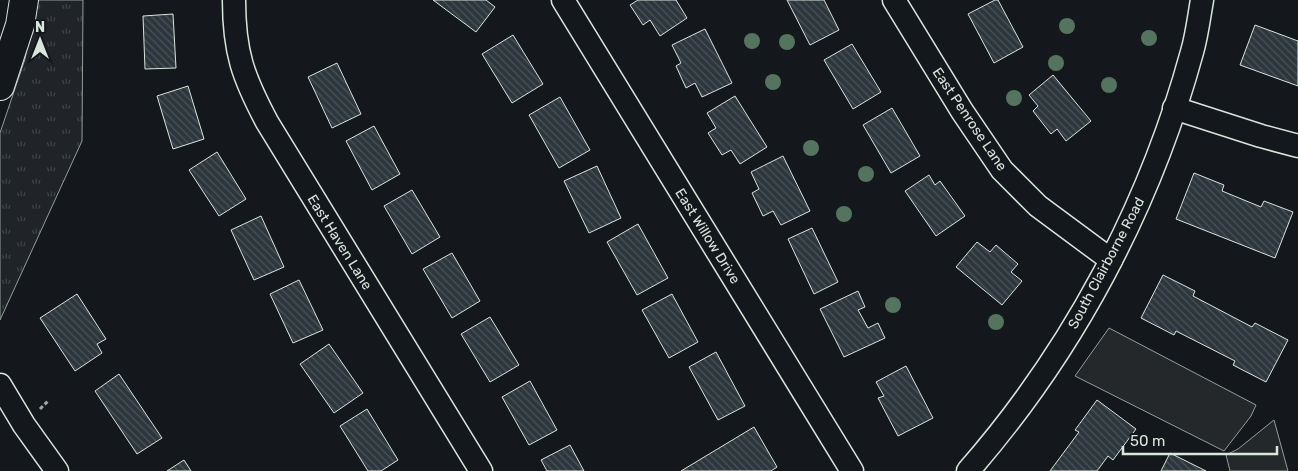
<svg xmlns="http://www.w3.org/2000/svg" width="1298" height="471" font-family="Rubik,sans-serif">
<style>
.grass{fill:url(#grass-tufts);stroke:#939e99}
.parking{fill:#24282b;stroke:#939e99}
.building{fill:url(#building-back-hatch);stroke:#d8e6dc}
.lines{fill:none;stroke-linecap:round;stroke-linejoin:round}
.minor-casing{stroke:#d8e6dc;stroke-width:25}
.major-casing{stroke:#d8e6dc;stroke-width:30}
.path{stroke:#9da8a2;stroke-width:3;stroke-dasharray:4 2.5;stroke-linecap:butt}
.minor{stroke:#14181c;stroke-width:22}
.major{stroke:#14181c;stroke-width:28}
.tree{fill:#55745f}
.labels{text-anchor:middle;stroke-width:4;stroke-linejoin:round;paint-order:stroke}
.street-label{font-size:14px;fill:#d8e6dc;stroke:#14181c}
</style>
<defs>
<pattern id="grass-tufts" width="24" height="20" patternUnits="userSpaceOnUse" patternTransform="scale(1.25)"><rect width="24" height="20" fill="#202428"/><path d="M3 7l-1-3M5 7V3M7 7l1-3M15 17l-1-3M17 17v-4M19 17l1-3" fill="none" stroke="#404447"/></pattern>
<pattern id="building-back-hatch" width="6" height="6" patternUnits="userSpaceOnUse" patternTransform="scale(1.25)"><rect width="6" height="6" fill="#2c363c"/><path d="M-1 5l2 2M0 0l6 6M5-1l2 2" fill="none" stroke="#4a5358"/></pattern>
</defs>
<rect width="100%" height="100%" fill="#14181c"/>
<!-- grass -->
<path class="grass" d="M36,0H83L82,141L0,320V133L25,59Z"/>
<!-- parking -->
<g class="parking">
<path d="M1109,328L1256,405L1251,416L1224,451L1075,376Z"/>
<path d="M1274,420L1288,471H1230L1226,455L1238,449Z"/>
</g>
<!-- building -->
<g class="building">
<path d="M433,0H486L495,7L476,32Z"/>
<path d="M638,0H676L687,18L660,36L650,20L643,25L630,5Z"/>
<path d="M787,0H824L839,30L810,45Z"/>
<path d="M995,0H998L1023,47L994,63L968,14Z"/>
<path d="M173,14L176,68L145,69L143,16Z"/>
<path d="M1255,25L1298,41V86L1240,65Z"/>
<path d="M705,29L732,83L702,97L695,83L686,88L676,66L681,63L672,45Z"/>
<path d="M513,35L543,84L512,103L482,54Z"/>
<path d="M852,44L881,92L853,109L824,60Z"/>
<path d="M337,63L361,114L332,128L308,77Z"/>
<path d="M1053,75L1091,121L1066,141L1057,129L1051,134L1033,111L1038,106L1029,95Z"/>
<path d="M188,86L204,139L173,149L157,96Z"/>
<path d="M735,96L767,147L740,164L731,150L722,155L708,133L716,128L707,113Z"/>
<path d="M560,97L590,150L559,168L529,115Z"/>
<path d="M892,108L920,156L891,173L863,125Z"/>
<path d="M374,126L400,174L372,190L346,141Z"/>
<path d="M217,152L246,199L219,216L189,170Z"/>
<path d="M783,156L810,211L781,225L773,211L763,216L752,193L759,189L751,172Z"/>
<path d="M597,166L621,218L589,233L564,181Z"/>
<path d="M1194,173L1224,185L1222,191L1261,207L1264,201L1293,212L1275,258L1176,219Z"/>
<path d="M929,175L935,185L940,181L965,216L936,236L905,191Z"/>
<path d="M412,190L440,237L412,254L384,206Z"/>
<path d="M261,216L284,267L254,280L231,230Z"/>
<path d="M638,224L668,278L637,295L607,242Z"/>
<path d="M812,228L838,282L814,294L788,239Z"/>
<path d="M977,242L990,252L996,245L1018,264L1011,272L1022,281L1002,305L956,267Z"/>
<path d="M452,253L480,301L452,318L423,269Z"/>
<path d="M1163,275L1195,291L1193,296L1252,327L1255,323L1288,340L1266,382L1233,365L1235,361L1176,331L1174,335L1141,318Z"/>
<path d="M299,280L323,330L293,343L270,294Z"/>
<path d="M858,291L865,307L858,310L868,328L878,323L885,338L844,357L820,309Z"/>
<path d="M77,294L106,339L97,344L102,353L75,371L40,318Z"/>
<path d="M672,294L698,342L669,358L642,310Z"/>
<path d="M490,317L519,365L490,382L461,334Z"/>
<path d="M329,344L363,393L334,413L300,364Z"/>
<path d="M716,352L745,406L718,420L689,367Z"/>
<path d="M906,366L933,418L898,436L878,398L884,396L876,382Z"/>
<path d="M119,374L162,438L137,454L95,391Z"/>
<path d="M530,381L557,430L529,445L502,397Z"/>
<path d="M1097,400L1136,429L1113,460L1108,456L1097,471H1050L1079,432L1075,430Z"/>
<path d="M367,409L398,460L381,471H368L340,426Z"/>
<path d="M754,427L777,467L771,471H681Z"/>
<path d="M570,445L584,471H547L541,460Z"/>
<path d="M1170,453L1206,471H1161Z"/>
<path d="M184,460L191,471H167Z"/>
</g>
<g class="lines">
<!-- minor casing -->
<g class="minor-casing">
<g id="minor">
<path d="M234,0C234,52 243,77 267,122L481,471"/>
<path d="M563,0L852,471"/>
<path d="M894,0L962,111L1002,170L1038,206L1111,260"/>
<path d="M1174,108L1261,136L1298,146"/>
<path d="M0,385L24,425L57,471"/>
<path d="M968,471C1073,351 1150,206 1192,52C1197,35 1199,17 1202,0"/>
</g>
</g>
<!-- major casing -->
<g class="major-casing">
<path id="major" d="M0,86L20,25L24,0"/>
</g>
<!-- path -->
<path class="path" d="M40,409L48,401"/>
<!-- minor -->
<use href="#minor" class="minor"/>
<!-- major -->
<use href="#major" class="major"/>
</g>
<!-- trees -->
<g class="tree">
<circle cx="1067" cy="26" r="8"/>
<circle cx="1149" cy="38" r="8"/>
<circle cx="752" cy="41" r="8"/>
<circle cx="787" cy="42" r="8"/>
<circle cx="1056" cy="63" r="8"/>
<circle cx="773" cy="82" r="8"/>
<circle cx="1109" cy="85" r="8"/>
<circle cx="1014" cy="98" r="8"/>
<circle cx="811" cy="148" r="8"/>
<circle cx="866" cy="174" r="8"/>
<circle cx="844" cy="214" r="8"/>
<circle cx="893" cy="305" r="8"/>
<circle cx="996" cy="322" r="8"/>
</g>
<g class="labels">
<!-- street labels -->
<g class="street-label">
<text transform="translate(970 119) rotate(56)" y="5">East Penrose Lane</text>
<text transform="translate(708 236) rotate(58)" y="5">East Willow Drive</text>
<text transform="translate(340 242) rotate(58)" y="5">East Haven Lane</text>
<text transform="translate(1106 263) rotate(-62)" y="5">South Clairborne Road</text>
</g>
</g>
<!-- north arrow -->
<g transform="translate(40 40)" stroke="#14181c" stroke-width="4" paint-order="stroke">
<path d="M0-4L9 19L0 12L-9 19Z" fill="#d8e6dc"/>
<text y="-8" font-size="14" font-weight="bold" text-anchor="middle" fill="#d8e6dc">N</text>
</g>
<!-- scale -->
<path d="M1123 446v8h154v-8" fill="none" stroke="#d8e6dc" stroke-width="2.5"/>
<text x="1130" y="446" font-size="15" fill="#d8e6dc" stroke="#14181c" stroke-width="4" paint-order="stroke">50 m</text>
</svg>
